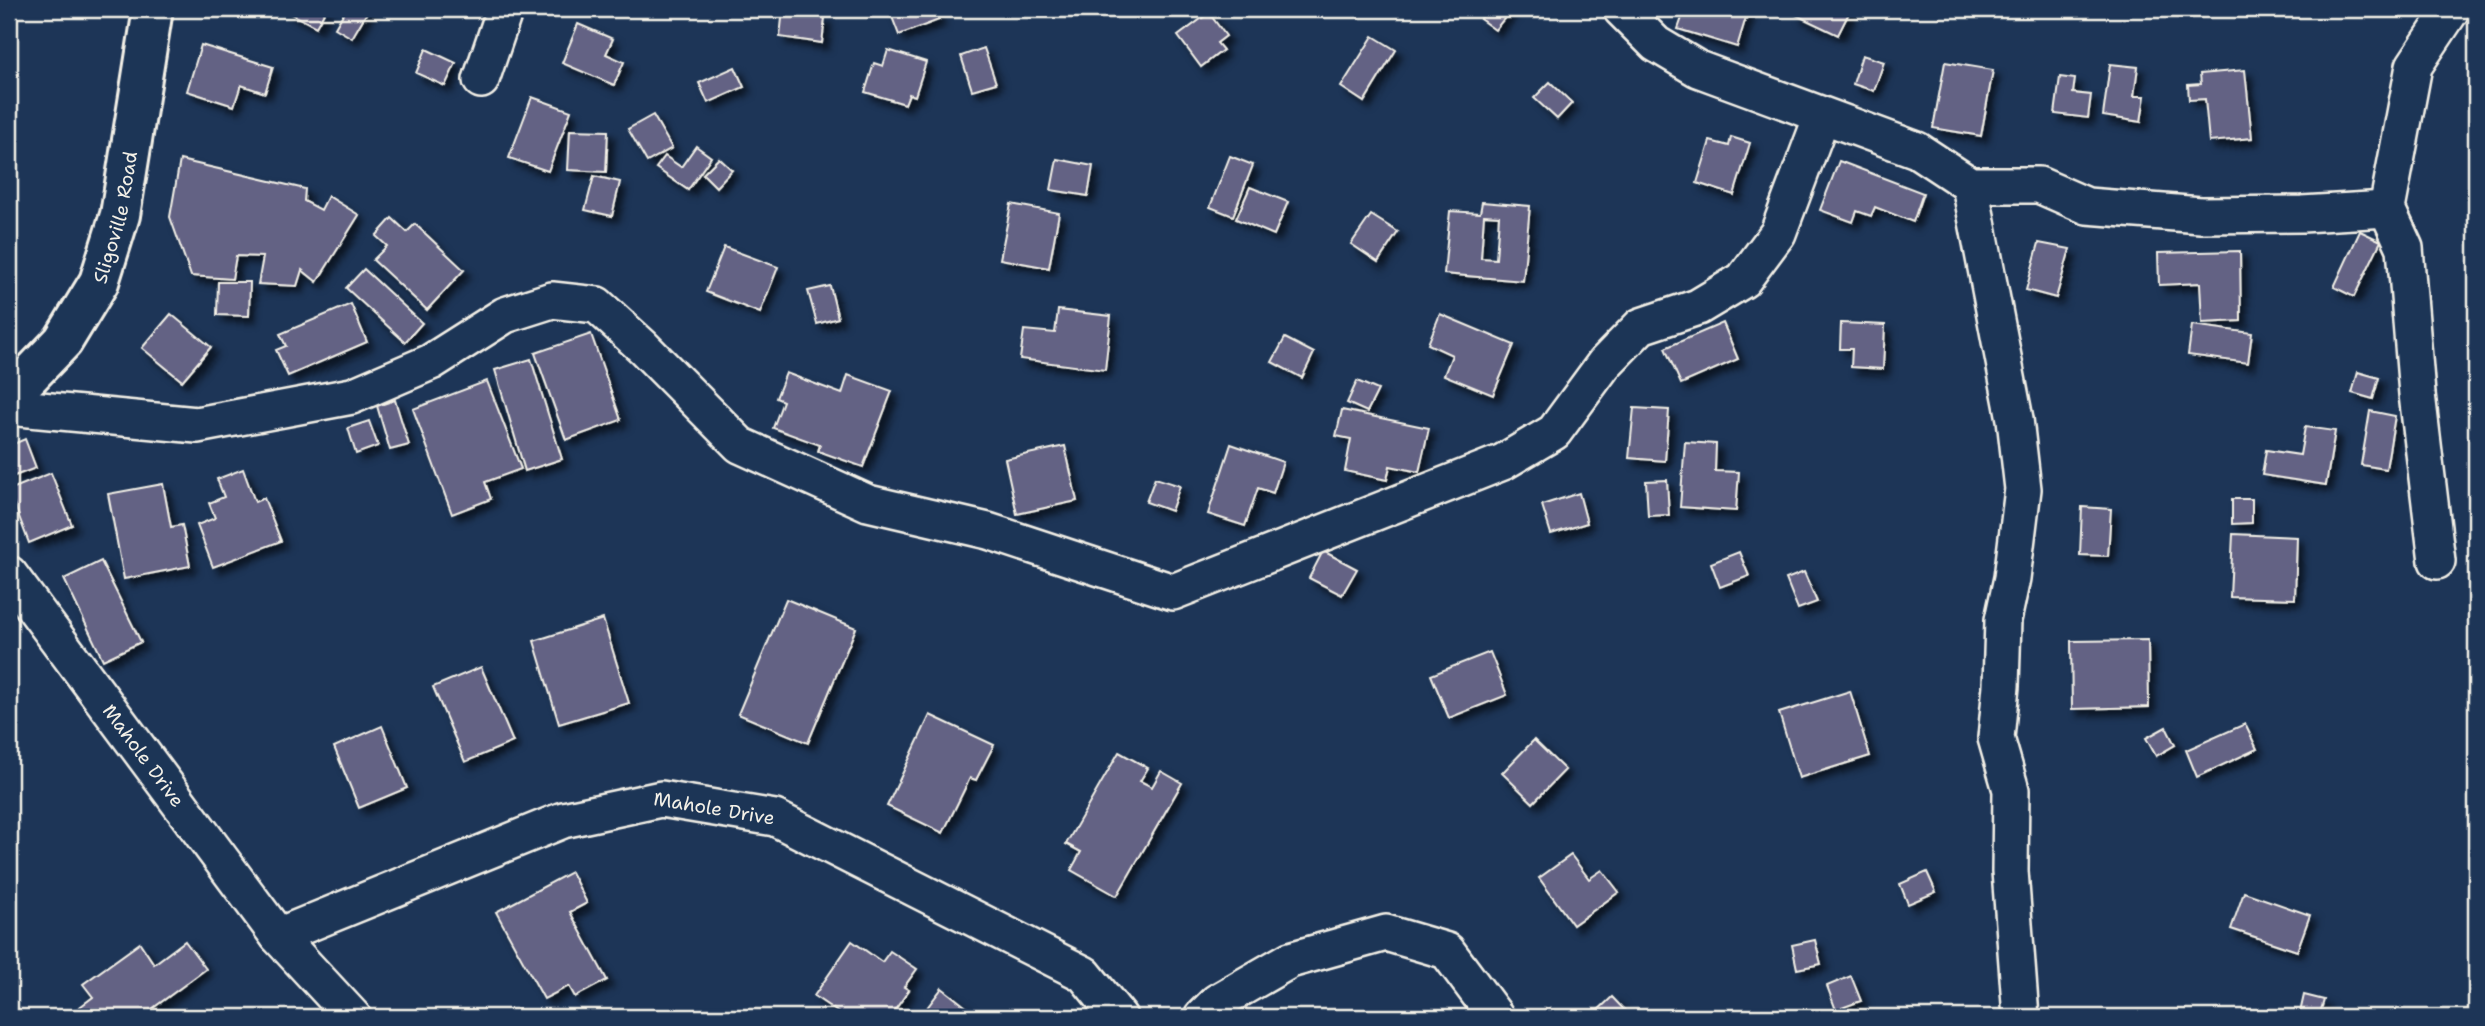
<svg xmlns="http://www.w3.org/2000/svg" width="2485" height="1026" font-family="'Shantell Sans',sans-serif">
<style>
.building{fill:#636284;stroke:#f4f1e8;stroke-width:2;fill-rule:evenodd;filter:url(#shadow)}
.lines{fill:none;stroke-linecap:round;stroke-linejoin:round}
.street-casing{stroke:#f4f1e8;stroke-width:40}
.secondary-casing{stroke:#f4f1e8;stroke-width:44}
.street{stroke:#1d3557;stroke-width:35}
.secondary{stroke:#1d3557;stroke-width:38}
.labels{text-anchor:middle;stroke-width:5;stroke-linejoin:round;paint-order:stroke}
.street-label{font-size:19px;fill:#f4f1e8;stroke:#1d3557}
</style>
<defs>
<filter id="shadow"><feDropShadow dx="6" dy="6" stdDeviation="3.5" flood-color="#0009"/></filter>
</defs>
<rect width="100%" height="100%" fill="#1d3557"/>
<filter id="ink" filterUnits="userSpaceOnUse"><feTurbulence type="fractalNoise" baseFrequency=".0143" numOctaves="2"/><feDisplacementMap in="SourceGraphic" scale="14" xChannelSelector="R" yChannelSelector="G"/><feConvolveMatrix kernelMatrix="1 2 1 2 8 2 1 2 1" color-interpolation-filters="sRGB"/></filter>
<g filter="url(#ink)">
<!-- building -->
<g class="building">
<path d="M282,9H326L316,27Z"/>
<path d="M346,9H369L352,38L335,28Z"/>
<path d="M783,9H803V15L825,18L822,43L780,37Z"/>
<path d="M889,9H934L939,20L899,35Z"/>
<path d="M1489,9H1512L1495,30L1480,19Z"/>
<path d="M1685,9L1748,11L1737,47L1678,29Z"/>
<path d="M1799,9H1851L1838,35L1796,15Z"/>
<path d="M1209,13L1226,36L1217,43L1223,50L1201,67L1178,36Z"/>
<path d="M578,24L613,39L606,54L624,62L614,85L562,63Z"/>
<path d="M1373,36L1396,50L1364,102L1341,87Z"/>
<path d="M201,45L273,67L265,93L241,85L234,106L187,91Z"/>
<path d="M984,48L996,83L972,90L961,56Z"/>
<path d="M426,49L456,63L445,86L416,73Z"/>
<path d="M888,50L926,62L915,96L909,94L905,104L865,92L874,63L883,66Z"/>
<path d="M1862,55L1884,62L1874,91L1853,84Z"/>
<path d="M1945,62L1993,70L1981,136L1933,128Z"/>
<path d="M2110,64L2138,67L2134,96H2145L2141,122L2103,116Z"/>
<path d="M735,67L744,87L708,103L699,83Z"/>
<path d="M2245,70L2252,138L2209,142L2205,99L2189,100L2188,85L2201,84L2200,74Z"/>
<path d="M2060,77L2075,79L2073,93L2091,95L2088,118L2055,114Z"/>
<path d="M1550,82L1572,103L1557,119L1534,98Z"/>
<path d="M532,97L571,111L548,171L509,158Z"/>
<path d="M653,115L672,148L647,162L628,129Z"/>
<path d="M570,130L608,131L606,172L568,170Z"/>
<path d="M1731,137L1750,143L1734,195L1697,183L1710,141L1729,146Z"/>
<path d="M696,146L711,157L688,190L656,168L665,156L681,167Z"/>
<path d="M1230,156L1253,165L1233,216L1210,207Z"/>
<path d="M719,158L732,170L716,187L703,174Z"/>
<path d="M1057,159L1093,166L1088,196L1051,190Z"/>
<path d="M180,160L305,189L304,201L321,210L328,196L359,215L317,282L302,270L297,286L258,284L263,257L236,256L232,279L191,276L170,217Z"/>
<path d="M1839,161L1923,193L1913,222L1875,207L1871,216L1857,211L1853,222L1820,210Z"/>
<path d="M594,176L620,182L612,216L585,210Z"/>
<path d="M1250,187L1288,202L1274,235L1236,219Z"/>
<path d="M1482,202L1530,206L1523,281L1444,274L1450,211L1480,213ZM1484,215L1499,216L1496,259L1481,258Z"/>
<path d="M1011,204L1059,213L1049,268L1000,259Z"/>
<path d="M1371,215L1398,232L1378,262L1351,244Z"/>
<path d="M392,218L407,232L415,224L464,270L427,310L373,260L387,246L376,236Z"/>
<path d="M2360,231L2381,241L2354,297L2334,287Z"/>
<path d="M2039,243L2070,249L2056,298L2026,290Z"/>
<path d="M724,247L778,267L760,313L706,292Z"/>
<path d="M2240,251L2241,321L2202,323L2200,283L2159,285L2158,253Z"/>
<path d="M364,269L422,323L405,342L346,288Z"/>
<path d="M218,282H250L249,316L217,315Z"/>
<path d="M830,286L838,318L817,324L808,291Z"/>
<path d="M351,304L367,342L288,376L276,350L286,346L280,334Z"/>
<path d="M1058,310L1111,316L1105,370L1020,359L1024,330L1055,333Z"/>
<path d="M171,314L211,347L182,381L142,348Z"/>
<path d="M1440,314L1514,345L1493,395L1444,375L1452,355L1428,344Z"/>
<path d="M1723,323L1738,359L1681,384L1665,348Z"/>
<path d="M1841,323L1885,325L1883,369L1851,367L1852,349H1840Z"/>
<path d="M2192,325L2252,333L2248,363L2188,355Z"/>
<path d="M591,334L621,420L566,440L535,353Z"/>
<path d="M1285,338L1314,353L1302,378L1272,362Z"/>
<path d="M531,359L562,459L525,471L495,370Z"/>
<path d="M2358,372L2379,378L2373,399L2352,393Z"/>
<path d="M786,373L842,394L848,375L892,391L863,467L818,451L820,445L773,428L783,401L776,398Z"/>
<path d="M487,381L521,469L485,482L491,499L452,514L413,409Z"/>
<path d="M1357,381L1378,390L1367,412L1347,403Z"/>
<path d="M395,400L409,445L390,450L377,406Z"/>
<path d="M1634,408L1669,410L1665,461L1629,458Z"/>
<path d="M1342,410L1429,428L1419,472L1390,466L1387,480L1345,471L1351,439L1336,436Z"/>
<path d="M2370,411L2395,416L2386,469L2361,465Z"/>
<path d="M369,421L378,446L356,454L348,428Z"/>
<path d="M2305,427L2335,431L2326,485L2262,475L2266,450L2300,455Z"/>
<path d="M25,439L36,468L9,478V446Z"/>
<path d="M1685,442L1716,444L1715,471L1739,472L1736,511L1680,507Z"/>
<path d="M1231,444L1283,462L1273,493L1258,488L1245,526L1208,514Z"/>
<path d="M1065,446L1077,501L1017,514L1005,459Z"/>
<path d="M243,469L255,502L264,498L281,541L213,567L197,525L215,518L209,503L224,497L217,479Z"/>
<path d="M51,473L72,525L29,543L9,490Z"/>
<path d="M1155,478L1180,486L1171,511L1146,502Z"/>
<path d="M1667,480L1669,515L1648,516L1646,481Z"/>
<path d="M163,484L171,527L182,525L190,566L124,579L108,494Z"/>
<path d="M1579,493L1587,523L1551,534L1542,505Z"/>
<path d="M2232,499H2252V523L2232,524Z"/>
<path d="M2082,507L2111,509L2108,556L2080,555Z"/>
<path d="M2233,534L2297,537L2295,599L2230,597Z"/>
<path d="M1323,551L1357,569L1342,595L1309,578Z"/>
<path d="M1739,552L1749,576L1720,587L1711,563Z"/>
<path d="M101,561L141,642L103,660L64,579Z"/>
<path d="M1804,572L1817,602L1798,609L1786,579Z"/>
<path d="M786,599L856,628L808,743L738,714Z"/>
<path d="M603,619L629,703L559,724L534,641Z"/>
<path d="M2148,640L2149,707L2072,709L2071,641Z"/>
<path d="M1490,652L1507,695L1449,718L1431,675Z"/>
<path d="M481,667L513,742L465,762L433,687Z"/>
<path d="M1850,691L1870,756L1799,778L1779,713Z"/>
<path d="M930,715L994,745L976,780L970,778L943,833L887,806Z"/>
<path d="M2245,724L2257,749L2197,777L2186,750Z"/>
<path d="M382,726L407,788L359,808L334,747Z"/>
<path d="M2166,727L2175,745L2156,756L2146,738Z"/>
<path d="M1534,740L1565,770L1533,803L1502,773Z"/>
<path d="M1119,752L1148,768L1140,781L1152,787L1161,771L1182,783L1117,896L1071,870L1081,852L1066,844Z"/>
<path d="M1571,855L1589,879L1602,870L1619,892L1573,925L1539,878Z"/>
<path d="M571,872L587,903L570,912L607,980L575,997L569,986L544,999L496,912Z"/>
<path d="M1927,872L1936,892L1908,904L1900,884Z"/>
<path d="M2244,892L2310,915L2297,951L2231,929Z"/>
<path d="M1815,940L1821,964L1797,969L1792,945Z"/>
<path d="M185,941L206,969L141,1017H82L77,1009L93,997L83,984L140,943L154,964Z"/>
<path d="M852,941L882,962L890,951L917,969L904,987L909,990L890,1017H845L814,996Z"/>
<path d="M1851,976L1861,1001L1836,1010L1827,986Z"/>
<path d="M942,988L979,1017H920Z"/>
<path d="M2304,995L2324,1000L2321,1010L2346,1017H2299Z"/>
<path d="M1612,997L1631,1017H1597L1594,1014Z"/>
</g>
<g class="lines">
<!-- street casing -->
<g class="street-casing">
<g id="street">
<path d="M1621,9L1656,44L1698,69L1917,150L1970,185H2039L2087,206L2201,215L2302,214L2387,209"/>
<path d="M481,80L505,9"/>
<path d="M1970,185L2015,419L2023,489L2012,578L2003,620L2001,686L1996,738L2011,790L2010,871L2021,1017"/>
<path d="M9,407L197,425L352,396L431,362L505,315L552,300L597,305L643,347L740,445L868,503L988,531L1173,592L1503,462L1554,432L1604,364L1641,326L1698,307L1743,280L1778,233L1822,116"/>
<path d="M2437,561L2417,394L2405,248L2387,209L2414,66L2452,9"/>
<path id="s1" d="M9,574L278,936L353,1017"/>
<path id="s2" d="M278,936L563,820L661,799L775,818L1084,974L1119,1017"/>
<path d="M1202,1017L1217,1002L1290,960L1386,933L1447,951L1496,1017"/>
</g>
</g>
<!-- secondary casing -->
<g class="secondary-casing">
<g id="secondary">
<path id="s3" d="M9,397L63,341L99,282L120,215L153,9"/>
</g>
</g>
<!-- street -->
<use href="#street" class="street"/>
<!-- secondary -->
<use href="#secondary" class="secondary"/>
</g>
</g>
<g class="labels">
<!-- street labels -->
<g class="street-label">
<text dy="7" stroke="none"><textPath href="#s3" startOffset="214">Sligoville Road</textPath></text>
<text dy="7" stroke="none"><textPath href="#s1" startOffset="226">Mahole Drive</textPath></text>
<text dy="7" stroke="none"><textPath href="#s2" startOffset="462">Mahole Drive</textPath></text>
</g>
</g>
<!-- margin -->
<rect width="2485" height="1026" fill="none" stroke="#1d3557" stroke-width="35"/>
<rect x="18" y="18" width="2450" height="991" fill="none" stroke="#f4f1e8" stroke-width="2.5" filter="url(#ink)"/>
</svg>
